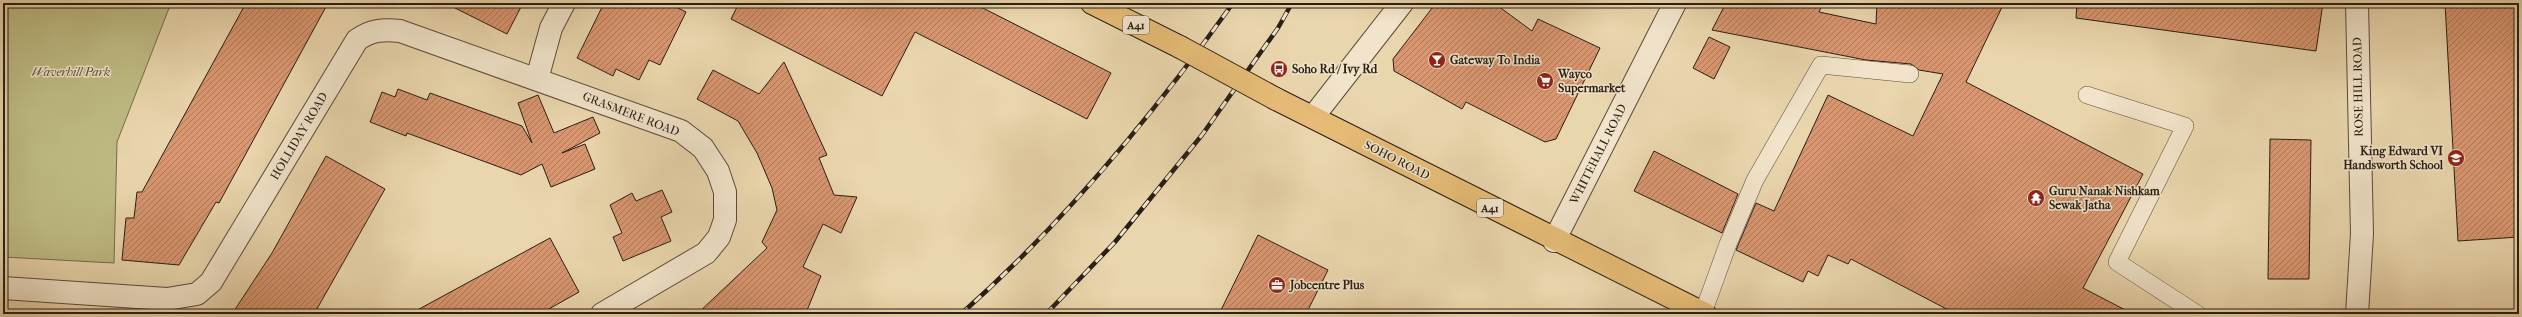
<svg xmlns="http://www.w3.org/2000/svg" width="2522" height="317" font-family="'IM FELL French Canon',serif">
<style>
.green{fill:#bfbc84;stroke:#746d4c}
.building{fill:url(#building-hatch);stroke:#291e14}
.lines{fill:none;stroke-linecap:round;stroke-linejoin:round}
.lane-casing{stroke:#594c3a;stroke-width:18}
.street-casing{stroke:#594c3a;stroke-width:24}
.highway-casing{stroke:#291e14;stroke-width:24}
.lane{stroke:#f1e4ca;stroke-width:17}
.street{stroke:#f1e4ca;stroke-width:22}
.highway{stroke:#e5bb76;stroke-width:22}
.rail-casing{stroke:#291e14;stroke-width:4.5}
.rail{stroke:#f1e4ca;stroke-width:3;stroke-dasharray:9;stroke-linecap:butt}
.highway-bridge-casing{stroke:#291e14;stroke-width:24;stroke-linecap:butt}
.highway-bridge{stroke:#e5bb76;stroke-width:22}
.labels{text-anchor:middle;stroke-width:3;stroke-linejoin:round;paint-order:stroke}
.shield{fill:#f1e4ca;stroke:#65594b;stroke-width:1}
.shield-label{font-size:11px;font-weight:bold;fill:#291e14}
.poi-label{font-size:12px;font-weight:bold;fill:#291e14;stroke:#f1e4ca;text-anchor:start}
.park-label{font-size:12px;font-style:italic;fill:#564d36;stroke:#f1e4ca}
.street-label{font-size:12px;fill:#291e14;stroke:#f1e4ca}
</style>
<defs>
<pattern id="building-hatch" width="6" height="6" patternUnits="userSpaceOnUse"><rect width="6" height="6" fill="#d99670"/><path d="M-1 1l2-2M0 6l6-6M5 7l2-2" fill="none" stroke="#b07a5b"/></pattern>
</defs>
<rect width="100%" height="100%" fill="#ead6ad"/>
<filter id="stains"><feTurbulence type="fractalNoise" baseFrequency=".005" numOctaves="4"/><feColorMatrix values="0 0 0 0 .2 0 0 0 0 .09 0 0 0 0 .02 0 0 0 .5 -.17"/></filter>
<radialGradient id="worn" r=".72"><stop offset=".6" stop-color="#630" stop-opacity="0"/><stop offset="1" stop-color="#630" stop-opacity=".3"/></radialGradient>
<!-- green -->
<path class="green" d="M3,3H171L117,142L114,263L3,257Z"/>
<!-- building -->
<g class="building">
<path d="M246,3H328L219,203L216,202L179,265L122,260L126,218H134L137,192H142Z"/>
<path d="M445,3H523L507,34Z"/>
<path d="M604,3H668L686,12L660,65L649,60L639,80L616,69L613,76L577,58Z"/>
<path d="M739,3H973L1111,73L1087,119L915,32L882,96L731,19Z"/>
<path d="M1436,3H1494L1532,31L1538,19L1600,48L1556,139L1545,142L1466,102L1462,109L1394,71L1393,59Z"/>
<path d="M1726,3H1823L1819,12L1876,24L1877,3H2004L1966,82L2143,174L2083,288L2133,314H1956L1851,259L1848,264L1828,255L1818,276L1808,271L1803,282L1736,250L1756,203L1774,211L1828,95L1913,136L1943,74L1919,70L1911,64L1866,60L1712,30Z"/>
<path d="M2077,3H2323L2316,51L2076,18Z"/>
<path d="M2445,3H2519V237L2458,241Z"/>
<path d="M1709,37L1730,47L1714,79L1693,68Z"/>
<path d="M784,62L827,155L819,158L834,195L857,197L841,233L823,224L803,267L821,276L808,308L802,314H697L767,248L762,242L777,210L772,188L757,153L738,121L697,99L713,70L759,94Z"/>
<path d="M398,89L427,100L430,93L522,126L532,143L518,103L538,95L554,133L593,117L600,133L562,153L585,144L595,169L551,187L542,164L521,175L407,133L406,136L370,122L382,92L395,97Z"/>
<path d="M2270,139L2311,140L2309,279H2268Z"/>
<path d="M1654,151L1738,194L1722,233L1634,191Z"/>
<path d="M326,156L385,189L314,314H232L272,253Z"/>
<path d="M662,190L672,212L661,217L671,241L623,261L613,237L622,233L610,205L632,193L636,201Z"/>
<path d="M1258,235L1328,270L1306,314H1219Z"/>
<path d="M550,238L579,292L540,314H410Z"/>
</g>
<g class="lines">
<!-- lane casing -->
<g class="lane-casing">
<g id="lane">
<path d="M2087,95L2185,126L2117,262L2197,314"/>
<path d="M1703,313L1728,244L1755,180L1821,65L1910,74"/>
</g>
</g>
<!-- street casing -->
<g class="street-casing">
<g id="street">
<path d="M537,79L551,28L564,3"/>
<path d="M1313,117L1402,3"/>
<path d="M1554,241L1675,3"/>
<path d="M3,288L167,299L197,294L211,282L357,40C371,30 383,29 400,31L681,131L703,148L718,171L725,192V220L719,237L706,253L602,314"/>
<path d="M2357,314L2362,234L2357,3"/>
</g>
</g>
<!-- highway casing -->
<g class="highway-casing">
<g id="highway">
<path d="M1092,3L1180,47"/>
<path d="M1276,99L1705,314"/>
</g>
</g>
<!-- lane -->
<use href="#lane" class="lane"/>
<!-- street -->
<use href="#street" class="street"/>
<!-- highway -->
<use href="#highway" class="highway"/>
<!-- rail casing -->
<g class="rail-casing">
<g id="rail">
<path d="M961,314C1064,223 1153,115 1233,3"/>
<path d="M1046,314L1115,242L1202,135L1278,28L1292,3"/>
</g>
</g>
<!-- rail -->
<use href="#rail" class="rail"/>
<!-- highway-bridge casing -->
<g class="highway-bridge-casing">
<path id="highway-bridge" d="M1180,47L1276,99"/>
</g>
<!-- highway-bridge -->
<use href="#highway-bridge" class="highway-bridge"/>
</g>
<!-- icons -->
<defs>
<g id="bar-disc" transform="scale(0.9)"><circle r="9.5" fill="#8f2418" stroke="#f1e4ca"/><path d="M-6-5H6L.8 .8V4.5H3.5V6h-7V4.5H-.8V.8Z" fill="#fff"/></g>
<g id="bus-disc" transform="scale(0.9)"><circle r="9.5" fill="#8f2418" stroke="#f1e4ca"/><path d="M-5-6H5V4H4V6H2V4H-2V6H-4V4H-5ZM-3.5-4V0h7V-4ZM-3.5 1.2v1.5H-2V1.2ZM2 1.2v1.5H3.5V1.2Z" fill="#fff"/></g>
<g id="supermarket-disc" transform="scale(0.9)"><circle r="9.5" fill="#8f2418" stroke="#f1e4ca"/><path d="M-6-5.5h2.5l.6 2H6L4.5 2H-2.5L-4.4-4H-6ZM-1.5 3.2a1.3 1.3 0 1 0 .1 0ZM3 3.2a1.3 1.3 0 1 0 .1 0Z" fill="#fff"/></g>
<g id="school-disc" transform="scale(0.9)"><circle r="9.5" fill="#8f2418" stroke="#f1e4ca"/><path d="M0-5L7-2L0 1L-7-2ZM-4 1L0 2.5L4 1V4Q0 6-4 4Z" fill="#fff"/></g>
<g id="temple-disc" transform="scale(0.9)"><circle r="9.5" fill="#8f2418" stroke="#f1e4ca"/><path d="M0-6L5-2H3V0L6.5 2.5H4V6H1.5V3h-3V6H-4V2.5H-6.5L-3 0V-2H-5Z" fill="#fff"/></g>
<g id="office-disc" transform="scale(0.9)"><circle r="9.5" fill="#8f2418" stroke="#f1e4ca"/><path d="M-6-3h4V-5.5h4V-3h4V5H-6ZM-1-4.5V-3h2v-1.5ZM-6 0V1H6V0Z" fill="#fff"/></g>
</defs>
<g fill-rule="evenodd">
<use href="#bar-disc" x="1437" y="60"/>
<use href="#bus-disc" x="1279" y="69"/>
<use href="#supermarket-disc" x="1545" y="81"/>
<use href="#school-disc" x="2456" y="158"/>
<use href="#temple-disc" x="2036" y="198"/>
<use href="#office-disc" x="1277" y="285"/>
</g>
<g class="labels">
<!-- shield labels -->
<g class="shield">
<rect x="1123" y="16" width="26" height="18" rx="3"/>
<rect x="1477" y="199" width="26" height="18" rx="3"/>
</g>
<g class="shield-label">
<text x="1136" y="29">A41</text>
<text x="1490" y="212">A41</text>
</g>
<!-- poi labels -->
<g class="poi-label">
<text x="1450" y="64">Gateway To India</text>
<text x="1292" y="73">Soho Rd / Ivy Rd</text>
<text x="1558" y="78">Wayco<tspan x="1558" dy="14">Supermarket</tspan></text>
<text x="2443" y="155" text-anchor="end">King Edward VI<tspan x="2443" dy="14">Handsworth School</tspan></text>
<text x="2049" y="195">Guru Nanak Nishkam<tspan x="2049" dy="14">Sewak Jatha</tspan></text>
<text x="1290" y="289">Jobcentre Plus</text>
</g>
<!-- park labels -->
<g class="park-label">
<text x="71" y="76">Waverhill Park</text>
</g>
<!-- street labels -->
<g class="street-label">
<text transform="translate(2358 87) rotate(-91)" y="4">ROSE HILL ROAD</text>
<text transform="translate(631 114) rotate(21)" y="4">GRASMERE ROAD</text>
<text transform="translate(299 136) rotate(-59)" y="4">HOLLIDAY ROAD</text>
<text transform="translate(1598 154) rotate(-63)" y="4">WHITEHALL ROAD</text>
<text transform="translate(1397 160) rotate(27)" y="4">SOHO ROAD</text>
</g>
</g>
<!-- margin -->
<rect width="2522" height="317" fill="none" stroke="#ead6ad" stroke-width="16"/>
<rect x="4" y="4" width="2514" height="309" fill="none" stroke="#291e14" stroke-width="2"/>
<rect x="8" y="8" width="2506" height="301" fill="none" stroke="#291e14"/>
<rect width="100%" height="100%" filter="url(#stains)"/>
<rect width="100%" height="100%" fill="url(#worn)"/>
</svg>
